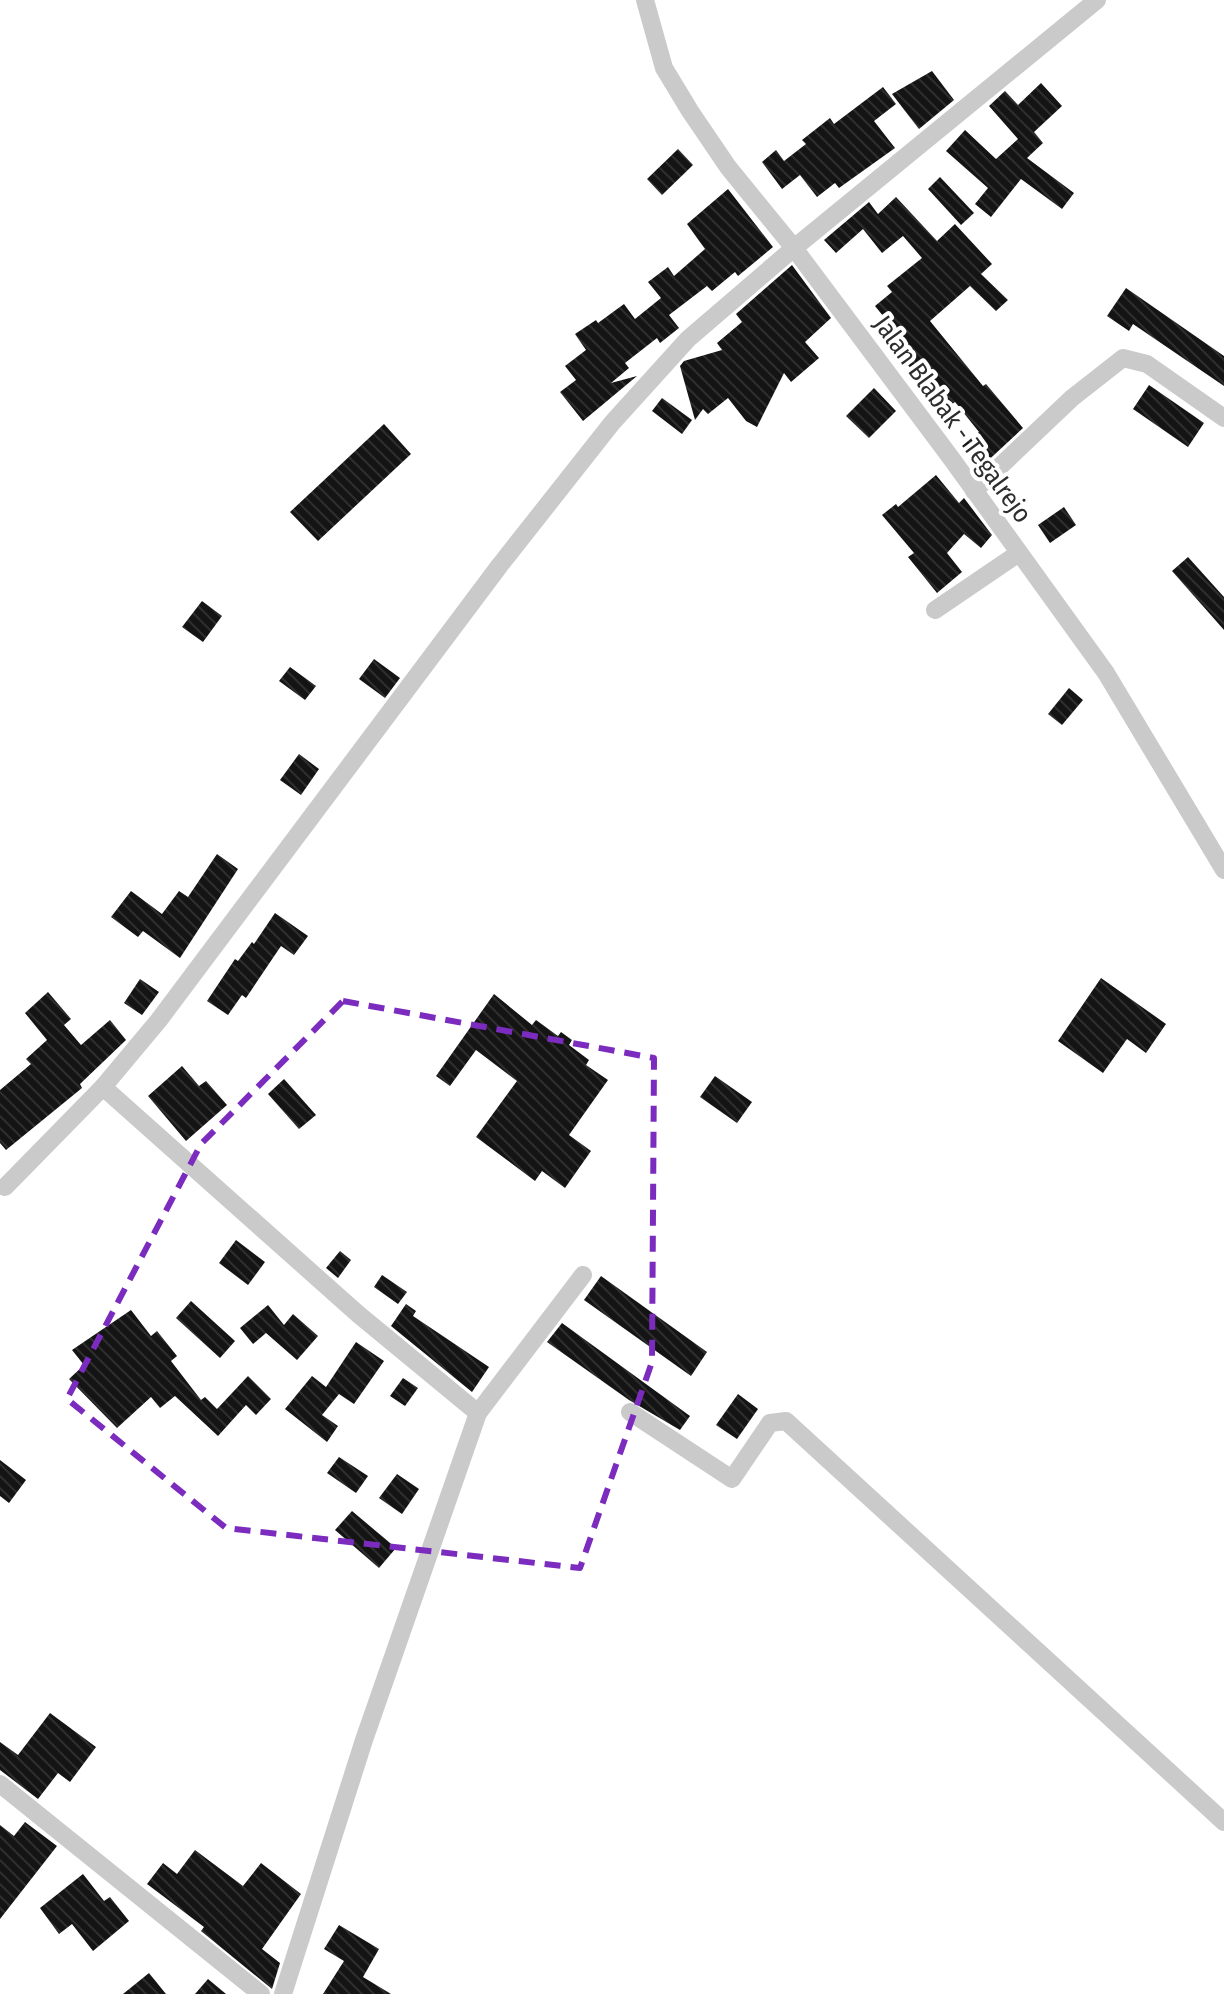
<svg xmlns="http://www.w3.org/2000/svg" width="1224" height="1994" font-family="'Fira Sans Condensed',sans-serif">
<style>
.building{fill:url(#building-back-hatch)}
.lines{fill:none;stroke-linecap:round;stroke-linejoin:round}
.minor{stroke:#cacaca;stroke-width:18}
.marked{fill:none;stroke:#7b2cbf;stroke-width:6;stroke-dasharray:16 10;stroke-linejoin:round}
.labels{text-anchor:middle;stroke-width:8;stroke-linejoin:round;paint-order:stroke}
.street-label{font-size:26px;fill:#2d2d2d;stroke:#fff}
</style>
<defs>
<pattern id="building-back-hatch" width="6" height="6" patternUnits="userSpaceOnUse" patternTransform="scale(2)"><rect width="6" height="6" fill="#141414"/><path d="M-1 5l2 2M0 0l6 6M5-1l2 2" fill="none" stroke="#2e2e2e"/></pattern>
</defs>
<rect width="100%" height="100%" fill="#fff"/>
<!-- building -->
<g class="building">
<path d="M932,71L954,100L919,129L892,94Z"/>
<path d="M1041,83L1062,106L1034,132L1043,143L1027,158L1074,193L1062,209L1021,179L991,217L975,204L988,188L946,151L965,130L996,159L1018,139L989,106L1005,91L1018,105Z"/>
<path d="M883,87L896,104L874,121L895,148L839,188L835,183L817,197L800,175L782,189L762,162L776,150L784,161L806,144L802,140L830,118L834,124Z"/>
<path d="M678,149L693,165L662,195L647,179Z"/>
<path d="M940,177L974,213L961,225L928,189Z"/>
<path d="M728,189L773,247L738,276L735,272L712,291L707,286L669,315L679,328L660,343L657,338L625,363L629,368L611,383L637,376L583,421L560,392L576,380L565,366L586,350L575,334L596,320L598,323L624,304L635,319L661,298L648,282L668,267L674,276L705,249L687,224Z"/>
<path d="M896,197L937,241L955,224L992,264L981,274L1008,300L996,311L970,286L930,321L983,386L986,384L1023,428L980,468L962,446L979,432L955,402L940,413L931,400L934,398L904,360L913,353L875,306L892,292L887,286L922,258L903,236L882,253L863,229L836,253L824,240L869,202L878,214Z"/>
<path d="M792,265L831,318L805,342L819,358L791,382L784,373L757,427L746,421L728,398L708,414L703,409L695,420L680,366L684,361L722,350L717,343L742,322L736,314Z"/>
<path d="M1126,288L1224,356V386L1133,324L1129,331L1107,316Z"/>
<path d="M1149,385L1204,423L1188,447L1133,409Z"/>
<path d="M874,388L896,411L869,438L846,416Z"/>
<path d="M662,398L692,420L682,434L652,411Z"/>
<path d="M384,424L411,454L318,541L290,512Z"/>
<path d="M936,475L959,503L964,498L992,535L981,548L964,534L947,553L962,572L937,593L908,557L914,553L882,515L896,504L898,507Z"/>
<path d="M1064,507L1076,525L1050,543L1038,525Z"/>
<path d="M1188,557L1224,597V630L1172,571Z"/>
<path d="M202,601L222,616L203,642L182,627Z"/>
<path d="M374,659L400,678L385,698L359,679Z"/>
<path d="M290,667L316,686L305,700L279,681Z"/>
<path d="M1069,688L1083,700L1062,725L1048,714Z"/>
<path d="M299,754L319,769L301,795L280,780Z"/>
<path d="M217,854L238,869L180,958L143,931L138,937L111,917L131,891L162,914L179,891L188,897Z"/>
<path d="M275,913L308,936L294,955L281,946L246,998L242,995L228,1015L207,1001L235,959L238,961L252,942L254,944Z"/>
<path d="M1101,978L1166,1024L1146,1053L1127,1039L1103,1073L1058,1041Z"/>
<path d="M140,979L159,992L142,1015L124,1003Z"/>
<path d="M48,992L71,1019L64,1025L81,1045L110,1020L126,1040L80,1084L82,1088L6,1150L0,1143V1090L31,1064L26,1059L47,1040L25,1013Z"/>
<path d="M494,994L532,1025L536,1020L558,1036L561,1032L572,1040L569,1045L589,1060L586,1065L608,1080L569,1135L591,1151L565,1188L542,1171L535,1181L476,1137L517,1081L476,1050L450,1086L436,1076Z"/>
<path d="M182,1066L199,1086L206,1081L227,1105L186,1141L148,1096Z"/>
<path d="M715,1076L752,1102L737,1123L700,1097Z"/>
<path d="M284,1079L316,1115L299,1129L268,1094Z"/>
<path d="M236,1240L265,1262L248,1285L219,1263Z"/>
<path d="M340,1251L351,1260L338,1278L326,1268Z"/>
<path d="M382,1275L407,1292L398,1304L374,1287Z"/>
<path d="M601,1276L707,1352L691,1376L584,1300Z"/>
<path d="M191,1301L235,1341L220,1358L176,1318Z"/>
<path d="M406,1304L416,1311L413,1316L489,1367L472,1392L391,1326Z"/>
<path d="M268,1305L284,1325L293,1314L318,1336L297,1360L266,1333L253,1344L240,1328Z"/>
<path d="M131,1310L151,1336L157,1331L177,1356L171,1361L201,1400L205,1397L217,1409L248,1376L271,1399L256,1415L246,1405L218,1436L175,1396L160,1408L151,1397L117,1428L69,1379L84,1365L72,1350Z"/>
<path d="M562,1323L690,1416L680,1430L629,1400L547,1342Z"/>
<path d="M356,1342L384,1361L354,1404L339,1394L322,1415L338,1426L327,1442L285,1409L312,1376L326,1387Z"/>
<path d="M403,1378L418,1388L405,1406L390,1396Z"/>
<path d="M738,1394L758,1409L737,1439L716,1425Z"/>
<path d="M339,1457L368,1476L356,1493L327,1473Z"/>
<path d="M0,1460L26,1480L9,1503L0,1496Z"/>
<path d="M397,1474L419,1489L402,1514L379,1498Z"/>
<path d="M352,1511L396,1548L379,1568L335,1530Z"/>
<path d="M50,1713L96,1747L70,1782L58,1773L38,1799L0,1770V1742L18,1755Z"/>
<path d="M25,1822L57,1846L0,1919V1825L14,1836Z"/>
<path d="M195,1850L243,1886L261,1863L301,1894L262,1949L280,1963L272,1989L201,1931L204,1927L147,1884L163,1863L177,1874Z"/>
<path d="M83,1874L104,1901L110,1897L129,1921L93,1951L72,1924L59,1934L40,1908Z"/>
<path d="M339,1925L379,1949L363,1977L391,1994H323L344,1961L324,1949Z"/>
<path d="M149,1973L166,1994H123Z"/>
<path d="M208,1979L226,1994H195Z"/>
</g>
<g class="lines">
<!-- minor -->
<g class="minor">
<path d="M645,0L664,68L690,111L728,167L794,248L951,458L1106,673L1224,870"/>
<path d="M974,491L1072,398L1123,358L1147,364L1224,418"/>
<path d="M935,610L1019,553"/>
<path d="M103,1087L358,1314L478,1413L364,1740L283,1994"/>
<path d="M5,1187L103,1087L159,1020L500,565L612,423L688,339L794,248L1097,0"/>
<path d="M630,1412L732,1479L770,1423L786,1421L1224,1822"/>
<path d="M478,1413L583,1275"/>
<path d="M0,1784L261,1994"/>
</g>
</g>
<!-- marked area -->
<path class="marked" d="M343,1001L654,1058L652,1362L580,1568L226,1528L67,1399L201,1144Z"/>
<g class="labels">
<!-- street labels -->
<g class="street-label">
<text transform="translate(953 419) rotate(54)" y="9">Jalan Blabak - Tegalrejo</text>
</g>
</g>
</svg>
